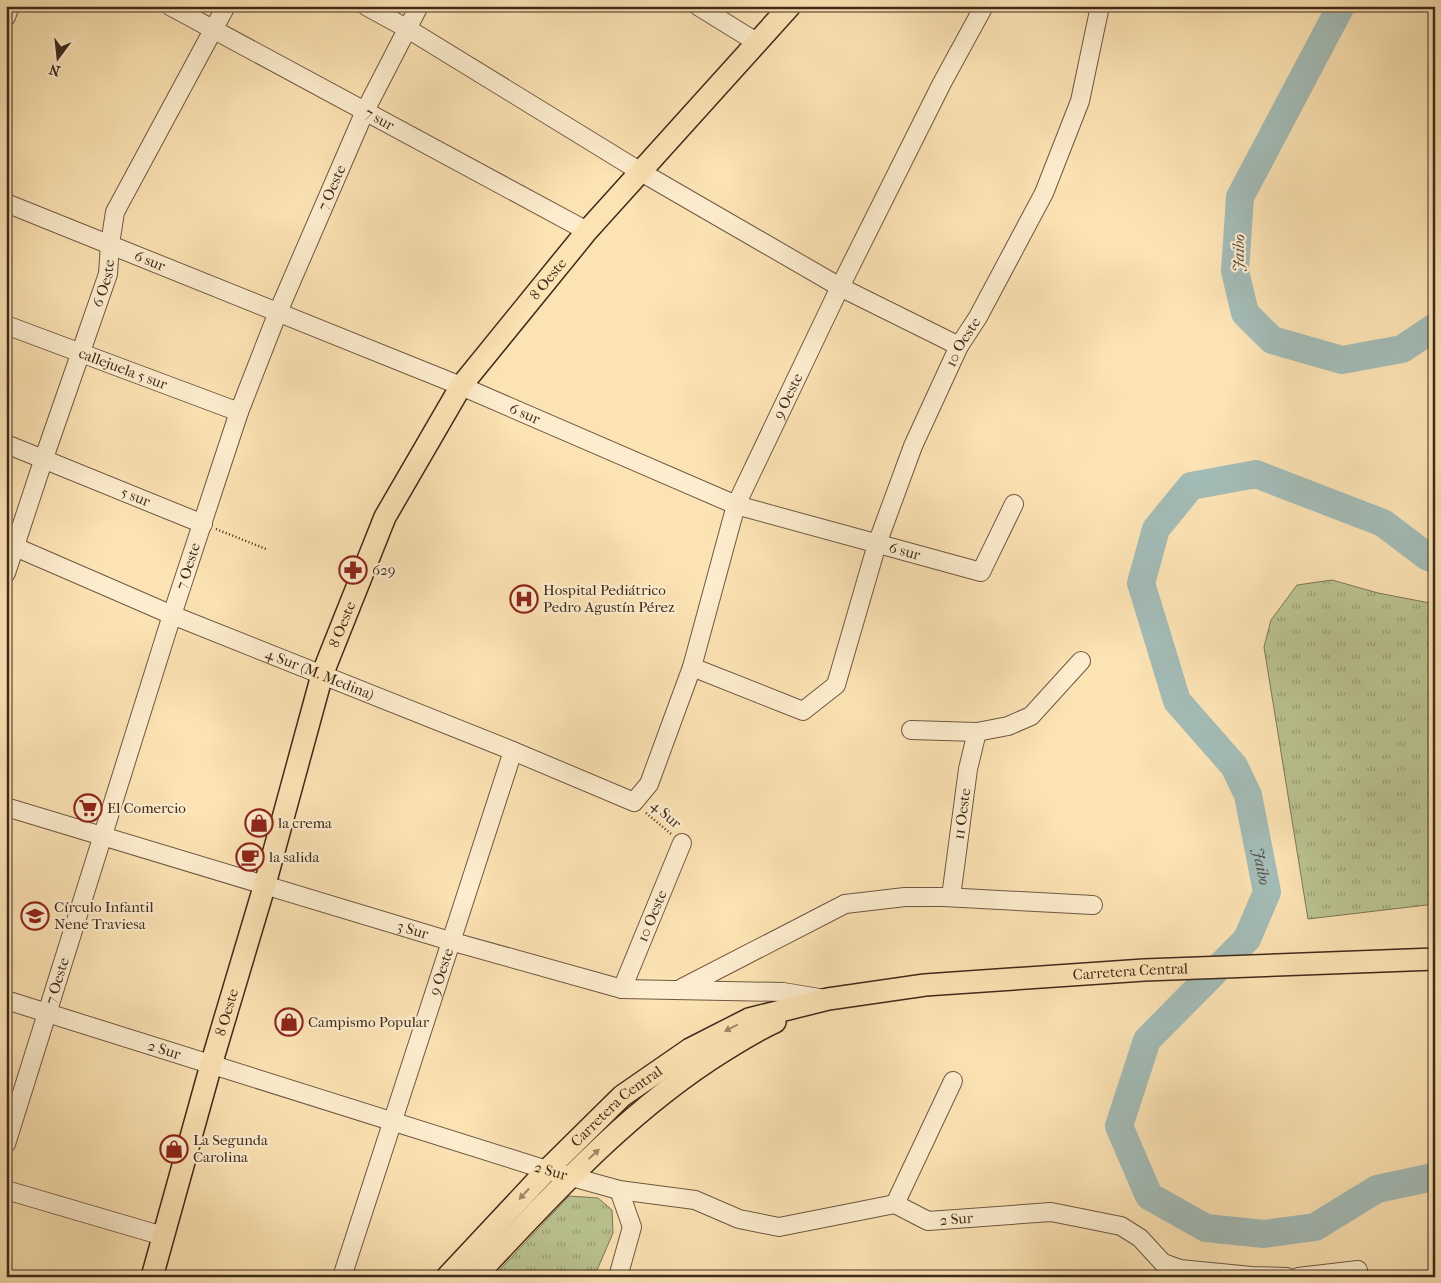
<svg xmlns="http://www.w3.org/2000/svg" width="1441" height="1283" font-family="'IM FELL French Canon',serif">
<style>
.grass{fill:url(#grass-tufts);stroke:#7d7756}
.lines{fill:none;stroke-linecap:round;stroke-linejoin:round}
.river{stroke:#a3bcb7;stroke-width:28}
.minor-casing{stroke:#6e5841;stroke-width:20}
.major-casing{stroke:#3f2a1b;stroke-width:24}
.path{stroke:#3f2a1b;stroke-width:2.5;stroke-dasharray:1 2.5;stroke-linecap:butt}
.minor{stroke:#fdedce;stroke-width:18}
.major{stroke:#fce3b4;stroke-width:21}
.oneway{fill:#9e8668}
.labels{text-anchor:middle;stroke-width:4.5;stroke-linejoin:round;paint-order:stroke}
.street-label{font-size:15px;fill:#3f2a1b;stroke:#fdedce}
.poi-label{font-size:15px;fill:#3f2a1b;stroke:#fdedce;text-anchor:start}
.water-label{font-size:16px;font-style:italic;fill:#584e42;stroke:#fdedce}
</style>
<defs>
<pattern id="grass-tufts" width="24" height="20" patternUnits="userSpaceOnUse" patternTransform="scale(1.25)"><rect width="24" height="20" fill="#bbc490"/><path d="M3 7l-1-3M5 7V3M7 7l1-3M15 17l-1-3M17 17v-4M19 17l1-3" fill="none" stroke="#999f75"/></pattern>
</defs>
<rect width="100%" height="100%" fill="#fce3b4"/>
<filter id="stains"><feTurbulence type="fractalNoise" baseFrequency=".004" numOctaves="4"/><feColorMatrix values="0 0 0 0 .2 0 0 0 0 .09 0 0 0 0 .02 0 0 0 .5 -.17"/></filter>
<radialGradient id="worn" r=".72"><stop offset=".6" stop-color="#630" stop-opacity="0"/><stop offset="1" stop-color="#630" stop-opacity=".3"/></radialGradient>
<!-- grass -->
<g class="grass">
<path d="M1332,580L1378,593L1435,604V904L1308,919L1264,647L1271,620L1297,585Z"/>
<path d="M569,1196L598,1198L612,1210L613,1233L594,1277H493Z"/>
</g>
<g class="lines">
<!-- river -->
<g class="river">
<path d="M1341,6L1240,197L1235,271L1245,313L1272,340L1342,360L1402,349L1435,327"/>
<path id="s1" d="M1435,559L1428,557L1383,523L1256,474L1191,486L1156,529L1141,583L1177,701L1234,766L1248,795L1267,892L1247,939L1147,1040L1119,1126L1149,1196L1206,1228L1264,1234L1315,1227L1377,1189L1433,1177L1435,1178"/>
</g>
<!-- minor casing -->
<g class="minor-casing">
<g id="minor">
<path id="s2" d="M170,6L587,231"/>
<path d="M366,6L408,29L641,172L840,287L959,346"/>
<path d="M698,6L758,43"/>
<path d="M6,17L10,6"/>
<path id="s3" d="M6,203L461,386L736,505L981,572L1014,504"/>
<path id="s4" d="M6,325L239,412"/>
<path id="s5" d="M6,444L203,524"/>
<path id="s6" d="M6,543L172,615L513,751L634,802L649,784L692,667L736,505L840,287L942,83L984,6"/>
<path id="s7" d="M6,573L44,458L108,274L110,244L115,212L226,6"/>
<path id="s8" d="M692,667L803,711L836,685L877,544L913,446L959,346L978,317L1044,193L1080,101L1100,6"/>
<path d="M911,730L977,732L1008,726L1031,716L1081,661"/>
<path id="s9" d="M6,807L450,941L622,989L783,992L825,999"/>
<path id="s10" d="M951,897L968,769L977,732"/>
<path d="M682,988L845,904L905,897H944L1093,905"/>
<path id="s11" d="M622,989L682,843"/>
<path id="s12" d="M6,1000L547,1170L619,1190L695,1200L739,1219L779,1227L895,1204L928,1221L1051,1212L1121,1226L1140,1238L1163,1263L1180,1269L1251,1276L1287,1277"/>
<path id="s13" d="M6,1144L172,615L239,412L278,312L365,111L419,6"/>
<path d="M6,1190L163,1236"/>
<path d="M895,1204L953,1081"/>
<path id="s14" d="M342,1277L513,751"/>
<path d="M618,1277L632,1227L619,1190"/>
<path d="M1298,1277L1358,1270"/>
</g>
</g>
<!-- major casing -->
<g class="major-casing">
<g id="major">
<path id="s15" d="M152,1277L211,1065L265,884L322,675L385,517L461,386L587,231L790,6"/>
<path id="s16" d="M447,1277L547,1170L622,1096L690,1049L749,1019L828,999L925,985L1144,970L1435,959"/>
<path d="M475,1277C552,1195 628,1110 725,1050C741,1040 757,1030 775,1022"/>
</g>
</g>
<!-- path -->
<g class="path">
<path d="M216,529L266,549"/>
<path d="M646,813L671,834"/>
</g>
<!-- minor -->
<use href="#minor" class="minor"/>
<!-- major -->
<use href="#major" class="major"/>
</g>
<!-- one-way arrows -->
<defs><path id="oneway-solid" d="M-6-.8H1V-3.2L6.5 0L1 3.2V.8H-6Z" transform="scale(1.25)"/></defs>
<g class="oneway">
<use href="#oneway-solid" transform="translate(731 1028) rotate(153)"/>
<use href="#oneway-solid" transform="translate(594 1154) rotate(-43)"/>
<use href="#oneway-solid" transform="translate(524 1194) rotate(133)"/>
</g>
<!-- icons -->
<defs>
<g id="pharmacy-ring" transform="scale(1.4375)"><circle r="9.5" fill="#fdedce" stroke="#8f2418" stroke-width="1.5"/><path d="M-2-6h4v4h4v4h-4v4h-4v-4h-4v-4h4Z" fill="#8f2418"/></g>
<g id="hospital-ring" transform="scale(1.4375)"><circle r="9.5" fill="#fdedce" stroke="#8f2418" stroke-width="1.5"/><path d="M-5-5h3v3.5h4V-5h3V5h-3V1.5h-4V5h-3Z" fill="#8f2418"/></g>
<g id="supermarket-ring" transform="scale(1.4375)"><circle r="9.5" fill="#fdedce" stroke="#8f2418" stroke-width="1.5"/><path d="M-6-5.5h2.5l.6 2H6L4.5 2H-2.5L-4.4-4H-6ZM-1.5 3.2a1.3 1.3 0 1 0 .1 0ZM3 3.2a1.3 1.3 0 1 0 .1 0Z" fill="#8f2418"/></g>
<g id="shop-ring" transform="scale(1.4375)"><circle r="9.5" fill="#fdedce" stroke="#8f2418" stroke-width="1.5"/><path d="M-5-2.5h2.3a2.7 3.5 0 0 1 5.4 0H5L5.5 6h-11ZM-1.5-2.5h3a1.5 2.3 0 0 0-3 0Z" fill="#8f2418"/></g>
<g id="cafe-ring" transform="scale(1.4375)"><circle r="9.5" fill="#fdedce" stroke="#8f2418" stroke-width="1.5"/><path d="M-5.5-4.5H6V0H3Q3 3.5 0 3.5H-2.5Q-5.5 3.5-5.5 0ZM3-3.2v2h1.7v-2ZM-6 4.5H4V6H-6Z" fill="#8f2418"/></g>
<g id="school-ring" transform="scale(1.4375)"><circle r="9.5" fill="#fdedce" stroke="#8f2418" stroke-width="1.5"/><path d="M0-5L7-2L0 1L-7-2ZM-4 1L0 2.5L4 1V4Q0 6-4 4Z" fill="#8f2418"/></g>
</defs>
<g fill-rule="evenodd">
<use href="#pharmacy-ring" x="353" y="570"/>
<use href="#hospital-ring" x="524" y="599"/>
<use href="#supermarket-ring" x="88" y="808"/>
<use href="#shop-ring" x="259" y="823"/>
<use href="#cafe-ring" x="250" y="857"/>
<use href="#school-ring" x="35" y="916"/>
<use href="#shop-ring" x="289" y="1022"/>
<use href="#shop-ring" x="174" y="1149"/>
</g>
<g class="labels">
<!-- street labels -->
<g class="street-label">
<text dy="5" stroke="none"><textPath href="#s2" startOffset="238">7 sur</textPath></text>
<text dy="5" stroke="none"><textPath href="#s13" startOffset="1011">7 Oeste</textPath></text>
<text dy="5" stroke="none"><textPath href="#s3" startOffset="155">6 sur</textPath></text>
<text dy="5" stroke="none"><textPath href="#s15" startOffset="1085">8 Oeste</textPath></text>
<text dy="5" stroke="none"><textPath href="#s7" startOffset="306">6 Oeste</textPath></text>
<text dy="5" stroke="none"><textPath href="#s8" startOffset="528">10 Oeste</textPath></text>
<text dy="5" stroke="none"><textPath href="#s4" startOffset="125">callejuela 5 sur</textPath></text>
<text dy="5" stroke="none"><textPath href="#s6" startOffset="1116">9 Oeste</textPath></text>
<text dy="5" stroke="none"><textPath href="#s3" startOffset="560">6 sur</textPath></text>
<text dy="5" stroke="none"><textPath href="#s5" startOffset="140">5 sur</textPath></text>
<text dy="5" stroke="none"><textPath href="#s3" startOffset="965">6 sur</textPath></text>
<text dy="5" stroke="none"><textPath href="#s13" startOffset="606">7 Oeste</textPath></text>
<text dy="5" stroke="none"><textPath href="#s15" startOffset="680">8 Oeste</textPath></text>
<text dy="5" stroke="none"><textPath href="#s6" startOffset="340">4 Sur (M. Medina)</textPath></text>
<text transform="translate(666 814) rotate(41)" y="5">4 Sur</text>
<text dy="5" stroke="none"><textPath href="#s10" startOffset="84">11 Oeste</textPath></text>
<text dy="5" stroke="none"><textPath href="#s11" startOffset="79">10 Oeste</textPath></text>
<text dy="5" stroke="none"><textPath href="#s9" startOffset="425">3 Sur</textPath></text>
<text dy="5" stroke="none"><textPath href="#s14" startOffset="321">9 Oeste</textPath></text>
<text dy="5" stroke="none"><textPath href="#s16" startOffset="786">Carretera Central</textPath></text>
<text dy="5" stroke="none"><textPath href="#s13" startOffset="171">7 Oeste</textPath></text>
<text dy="5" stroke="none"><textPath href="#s15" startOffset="275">8 Oeste</textPath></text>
<text dy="5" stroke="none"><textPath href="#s12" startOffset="166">2 Sur</textPath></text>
<text dy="5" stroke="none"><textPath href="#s16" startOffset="241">Carretera Central</textPath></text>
<text dy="5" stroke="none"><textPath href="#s12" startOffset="571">2 Sur</textPath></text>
<text dy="5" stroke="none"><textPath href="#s12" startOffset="991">2 Sur</textPath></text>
</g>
<!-- poi labels -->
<g class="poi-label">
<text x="372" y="575">629</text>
<text x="543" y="595">Hospital Pediátrico<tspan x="543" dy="17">Pedro Agustín Pérez</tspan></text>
<text x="107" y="813">El Comercio</text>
<text x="278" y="828">la crema</text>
<text x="269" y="862">la salida</text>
<text x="54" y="912">Círculo Infantil<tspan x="54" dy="17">Nene Traviesa</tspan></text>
<text x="308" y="1027">Campismo Popular</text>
<text x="193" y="1145">La Segunda<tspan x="193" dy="17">Carolina</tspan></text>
</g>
<!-- water labels -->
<g class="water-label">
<text transform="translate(1238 253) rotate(-89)" y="6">Jaibo</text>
<text dy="6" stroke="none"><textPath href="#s1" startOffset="692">Jaibo</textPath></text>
</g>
</g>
<!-- margin -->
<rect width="1441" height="1283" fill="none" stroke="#fce3b4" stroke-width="25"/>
<rect x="8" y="8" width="1426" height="1268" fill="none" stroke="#3f2a1b" stroke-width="2.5"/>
<rect x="12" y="12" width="1416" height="1258" fill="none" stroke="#3f2a1b"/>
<!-- north arrow -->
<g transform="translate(58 58) rotate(195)" stroke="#fdedce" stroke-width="4" paint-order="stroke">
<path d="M0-4L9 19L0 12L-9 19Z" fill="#3f2a1b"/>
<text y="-8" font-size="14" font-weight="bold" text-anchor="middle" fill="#3f2a1b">N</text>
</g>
<rect width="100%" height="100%" filter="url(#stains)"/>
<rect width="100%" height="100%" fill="url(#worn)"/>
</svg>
